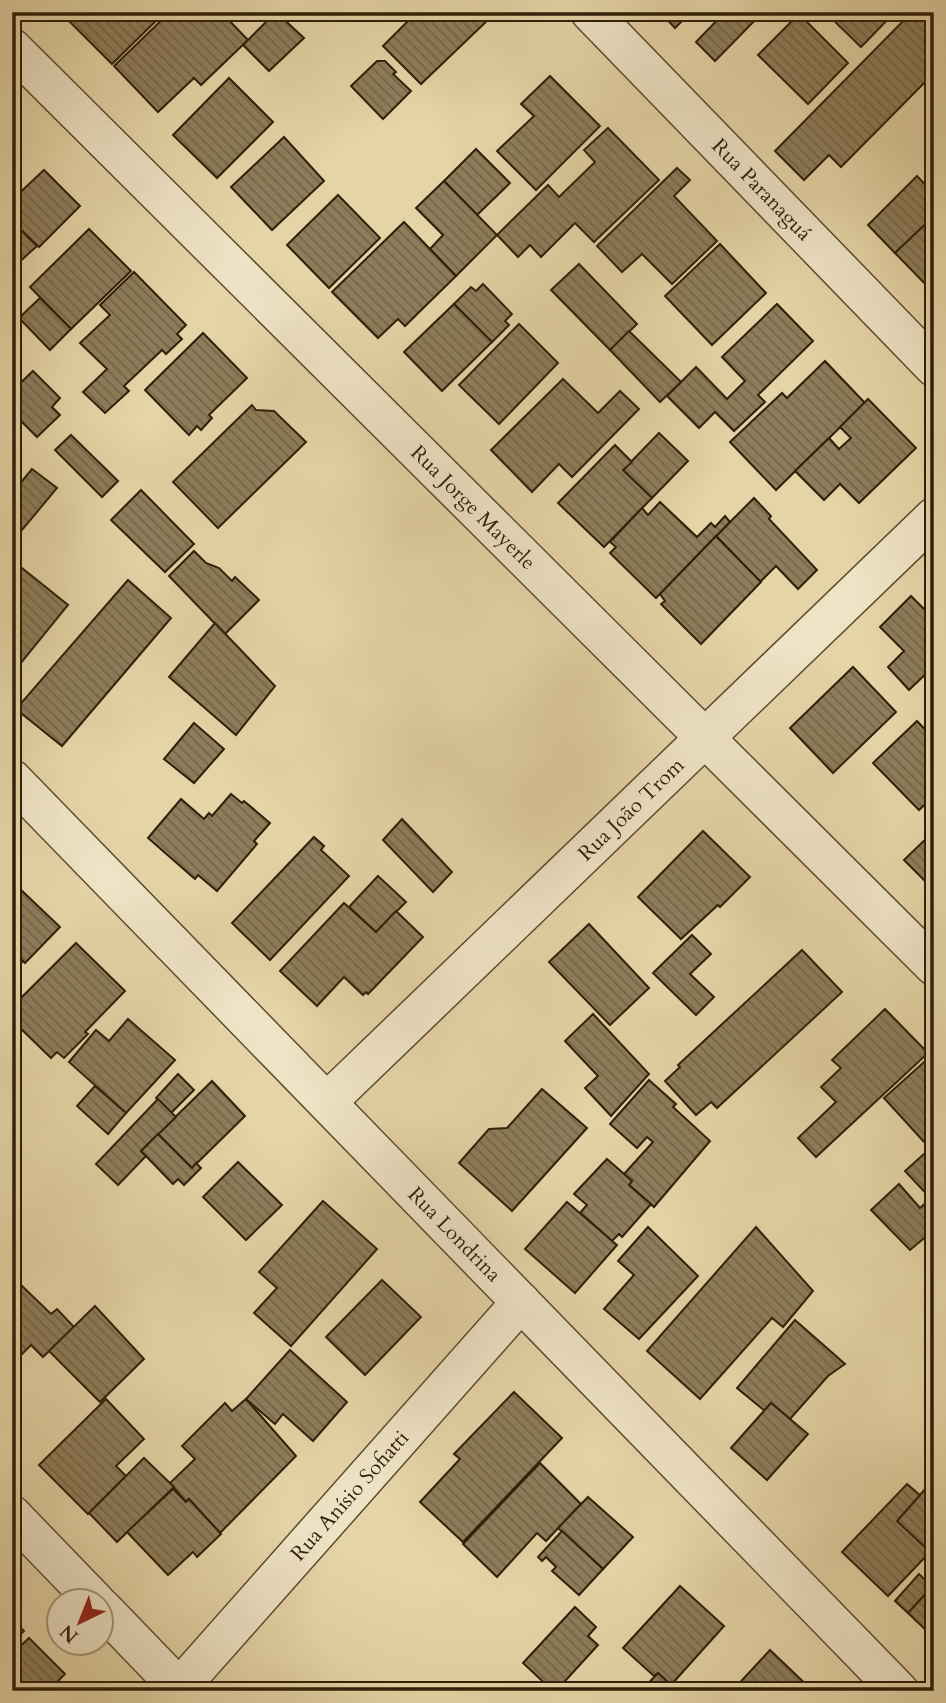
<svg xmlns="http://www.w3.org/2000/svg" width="946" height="1703" font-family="Cardo,serif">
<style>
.building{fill:url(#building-back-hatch);stroke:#2f1f09;stroke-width:2}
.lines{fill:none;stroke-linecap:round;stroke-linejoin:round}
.street-casing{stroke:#5c4c30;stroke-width:41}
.street{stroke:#eee3c5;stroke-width:38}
.labels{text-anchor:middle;stroke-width:7;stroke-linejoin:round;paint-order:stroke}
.street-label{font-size:21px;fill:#2f1f09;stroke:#eee3c5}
</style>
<defs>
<pattern id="building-back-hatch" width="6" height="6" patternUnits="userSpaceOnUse" patternTransform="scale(1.75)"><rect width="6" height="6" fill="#8e7d5b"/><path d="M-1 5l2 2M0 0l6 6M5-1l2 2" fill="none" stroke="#746649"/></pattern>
</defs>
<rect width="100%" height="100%" fill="#e5d4a6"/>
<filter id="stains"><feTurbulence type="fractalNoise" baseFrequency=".00286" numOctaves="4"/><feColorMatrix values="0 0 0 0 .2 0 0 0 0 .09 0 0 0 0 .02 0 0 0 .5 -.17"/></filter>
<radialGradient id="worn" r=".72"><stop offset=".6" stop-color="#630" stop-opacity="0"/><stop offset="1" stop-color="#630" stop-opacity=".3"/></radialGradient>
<!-- building -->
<g class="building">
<path d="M70,12H165L112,64L65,17Z"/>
<path d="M170,12H221L248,40L201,85L194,78L158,112L114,66Z"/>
<path d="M276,12L304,38L269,71L243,45Z"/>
<path d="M417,12H484L490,18L421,84L383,46Z"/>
<path d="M660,12H691L675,28Z"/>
<path d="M725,12H763L715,61L696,42Z"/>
<path d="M832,12H895L861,47L829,16Z"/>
<path d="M912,12H934V73L841,167L829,155L804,180L775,151Z"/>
<path d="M799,14L848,63L808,104L758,55Z"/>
<path d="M377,61H385L396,72L393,74L411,91L383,119L351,86Z"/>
<path d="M550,76L600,126L536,190L497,151L534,116L521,104Z"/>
<path d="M229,78L273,122L217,178L173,135Z"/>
<path d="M608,128L659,180L594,242L575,223L541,257L530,245L518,257L497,235L548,185L559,197L595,162L584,150Z"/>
<path d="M284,137L324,181L272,230L231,187Z"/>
<path d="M12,143L21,152L12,161Z"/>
<path d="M476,149L510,183L477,215L444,181Z"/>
<path d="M677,168L690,180L674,196L717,241L672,284L642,254L622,272L597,246Z"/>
<path d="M44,170L80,206L39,247L12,221V200Z"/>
<path d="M917,176L934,194V216L895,253L868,225Z"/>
<path d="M444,181L497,235L456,276L430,249L443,235L416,208Z"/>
<path d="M338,195L380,238L329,288L287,245Z"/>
<path d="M934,216V293L895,253Z"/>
<path d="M12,221L37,246L16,265L12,261Z"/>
<path d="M404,222L456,276L405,326L398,319L378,338L332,292Z"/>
<path d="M89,229L131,271L71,329L30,287Z"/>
<path d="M720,244L766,293L712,345L665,296Z"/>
<path d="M579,264L637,324L610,350L551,290Z"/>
<path d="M134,272L186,325L177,334L182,339L166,354L162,350L124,386L129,391L105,413L83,392L107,369L80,343L110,315L100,305Z"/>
<path d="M483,284L512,314L505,321L509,325L492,342L454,304L471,287L476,291Z"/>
<path d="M40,298L71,329L50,350L19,318Z"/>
<path d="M454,304L492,342L442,391L404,352Z"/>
<path d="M777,304L813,341L758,395L765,402L734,431L715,412L699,428L667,396L696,367L727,399L745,381L722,357Z"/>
<path d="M519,324L558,363L499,424L459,385Z"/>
<path d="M629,331L681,382L660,402L610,350Z"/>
<path d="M203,333L247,378L209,415L212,418L201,430L197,426L189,435L145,390Z"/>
<path d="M825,361L865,403L776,490L730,442L782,393L787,398Z"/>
<path d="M33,371L60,398L52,407L60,415L37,437L12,412V391Z"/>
<path d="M563,379L598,413L620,391L639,409L572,477L559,464L532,492L491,450Z"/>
<path d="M868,399L916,448L859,503L840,484L824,500L795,471L829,438L839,449L851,438L840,427Z"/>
<path d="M252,405L256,410L274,411L306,442L218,528L173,482Z"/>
<path d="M659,433L688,461L652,498L623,470Z"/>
<path d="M71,435L118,481L102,497L55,450Z"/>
<path d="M615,445L632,462L623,470L652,498L604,547L558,503Z"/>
<path d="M32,469L57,488L12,542V490L14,491Z"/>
<path d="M141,490L194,544L165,572L111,520Z"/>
<path d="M754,498L771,516L769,519L817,570L798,589L776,566L760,582L716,536Z"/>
<path d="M660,502L697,537L711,523L715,527L725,516L730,522L656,598L610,553L616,547L610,542L642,508L648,515Z"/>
<path d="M716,536L761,582L701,644L661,604L665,601L660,594Z"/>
<path d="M194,551L206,563L219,568L232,581L235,577L259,600L225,634L169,576Z"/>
<path d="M12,560L68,605L12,674Z"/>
<path d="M128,580L171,618L62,746L16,709Z"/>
<path d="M911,596L934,619V666L909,690L888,667L904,651L880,627Z"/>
<path d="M215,623L275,686L236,735L169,677Z"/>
<path d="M853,667L896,712L833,773L790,728Z"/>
<path d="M917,721L934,739V796L919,810L873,763Z"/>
<path d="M194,723L224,749L194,783L164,759Z"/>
<path d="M231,794L242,803L244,801L270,823L254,841L257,844L217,891L198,875L195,879L148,838L181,799L204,819L209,813L212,816Z"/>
<path d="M402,819L452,872L433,892L383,840Z"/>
<path d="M703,831L750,877L720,907L718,905L681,939L638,897Z"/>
<path d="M934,831V890L904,860Z"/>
<path d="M314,837L324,846L321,850L349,876L270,960L232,923Z"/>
<path d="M378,876L406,902L376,932L349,907Z"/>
<path d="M18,887L60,927L25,963L12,950V893Z"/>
<path d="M344,903L376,932L396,911L423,937L368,994L366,992L363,995L344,977L317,1006L280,971Z"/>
<path d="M589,924L649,988L610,1025L549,962Z"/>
<path d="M692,935L711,954L690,974L714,997L696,1015L653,973Z"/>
<path d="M76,943L125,991L85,1032L88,1034L64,1058L57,1052L51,1058L12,1020V1007Z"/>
<path d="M12,950L23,961L12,972Z"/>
<path d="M802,950L842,992L717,1108L711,1102L696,1115L665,1081L680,1067L678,1065Z"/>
<path d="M885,1009L928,1053L816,1157L798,1138L836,1102L821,1087L841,1068L832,1060Z"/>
<path d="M593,1014L649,1074L611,1116L585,1088L598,1076L565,1041Z"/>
<path d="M128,1019L175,1060L126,1113L69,1062L96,1030L109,1041Z"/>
<path d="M932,1055L934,1057V1137L926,1144L884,1098Z"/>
<path d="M178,1074L194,1090L171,1113L156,1098Z"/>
<path d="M649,1080L676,1104L673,1107L710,1141L654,1207L629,1185L632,1181L624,1174L653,1142L647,1137L637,1148L610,1124Z"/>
<path d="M212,1081L245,1116L192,1168L158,1134Z"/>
<path d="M95,1086L126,1113L108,1134L77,1106Z"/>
<path d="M542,1089L587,1128L512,1211L459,1163L489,1129L507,1128Z"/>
<path d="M158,1099L176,1117L141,1151L146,1156L118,1185L96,1164Z"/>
<path d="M158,1134L192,1168L196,1163L201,1168L184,1185L178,1179L173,1184L141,1151Z"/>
<path d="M934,1145V1202L905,1171Z"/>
<path d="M607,1159L632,1181L629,1185L651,1204L622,1237L619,1234L612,1241L580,1213L587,1205L574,1194Z"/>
<path d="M238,1162L282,1205L246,1240L203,1197Z"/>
<path d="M899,1184L920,1208L930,1199L934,1202V1236L931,1239L928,1235L910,1250L871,1210Z"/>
<path d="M323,1201L377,1249L291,1346L254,1313L277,1288L259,1272Z"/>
<path d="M567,1202L617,1245L575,1293L525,1249Z"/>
<path d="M648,1227L698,1276L639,1339L604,1309L634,1275L618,1261Z"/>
<path d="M756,1227L813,1291L783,1327L772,1318L700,1399L647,1351Z"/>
<path d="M382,1280L421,1317L365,1375L326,1337Z"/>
<path d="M21,1285L51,1314L57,1309L74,1327L43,1357L31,1345L12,1364V1293Z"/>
<path d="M95,1306L144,1359L100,1402L49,1351Z"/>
<path d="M795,1320L845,1364L828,1376L790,1419L771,1403L765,1411L737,1388Z"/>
<path d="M290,1350L347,1402L313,1441L283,1414L275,1424L246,1399Z"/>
<path d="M514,1392L562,1438L463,1542L420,1502L460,1459L454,1454Z"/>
<path d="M106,1399L144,1439L116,1466L126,1476L88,1514L39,1465Z"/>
<path d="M246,1399L296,1456L220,1533L189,1499L186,1502L170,1483L195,1459L182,1446L225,1403L232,1411Z"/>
<path d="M771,1403L808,1434L767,1480L731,1448Z"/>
<path d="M144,1458L174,1487L117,1542L89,1513Z"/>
<path d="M540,1463L581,1504L546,1541L537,1533L497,1577L463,1544Z"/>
<path d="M934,1479V1559L933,1560L927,1555L930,1552L897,1521Z"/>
<path d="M907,1484L920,1495L897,1521L930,1552L888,1596L842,1552Z"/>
<path d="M173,1489L186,1502L189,1499L221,1534L197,1557L193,1552L168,1575L127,1532Z"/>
<path d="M588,1497L633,1537L603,1569L558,1528Z"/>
<path d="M562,1531L603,1569L579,1595L552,1571L556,1567L546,1557L542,1561L538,1557Z"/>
<path d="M919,1574L932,1587L908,1613L895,1601Z"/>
<path d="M680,1586L724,1626L671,1685L658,1673L654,1676L623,1648Z"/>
<path d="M932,1587L934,1588V1638L908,1613Z"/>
<path d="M575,1607L596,1627L588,1636L598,1645L556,1691H553L523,1663Z"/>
<path d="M12,1619L24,1631L12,1643Z"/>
<path d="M29,1638L65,1674L48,1691H12V1654Z"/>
<path d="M770,1650L813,1691H732Z"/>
<path d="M658,1673L671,1685L677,1691H641Z"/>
</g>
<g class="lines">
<!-- street casing -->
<g class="street-casing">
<g id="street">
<path id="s1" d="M590,12L934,367"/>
<path id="s2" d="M12,48L934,966"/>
<path id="s3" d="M12,779L899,1691"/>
<path id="s4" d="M327,1102L934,517"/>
<path d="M12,1515L96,1602"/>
<path d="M102,1608L182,1691"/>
<path id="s5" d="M179,1688L521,1302"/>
</g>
</g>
<!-- street -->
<use href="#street" class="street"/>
</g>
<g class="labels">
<!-- street labels -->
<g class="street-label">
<text dy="7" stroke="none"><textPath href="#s1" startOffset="247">Rua Paranaguá</textPath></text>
<text dy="7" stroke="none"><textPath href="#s2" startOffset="651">Rua Jorge Mayerle</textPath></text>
<text dy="7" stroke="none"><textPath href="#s4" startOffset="422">Rua João Trom</textPath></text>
<text dy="7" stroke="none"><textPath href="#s3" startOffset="635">Rua Londrina</textPath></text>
<text dy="7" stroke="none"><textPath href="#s5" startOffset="257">Rua Anísio Sofiatti</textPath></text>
</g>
</g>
<!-- margin -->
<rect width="946" height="1703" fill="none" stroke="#e5d4a6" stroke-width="42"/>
<rect x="14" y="14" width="918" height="1675" fill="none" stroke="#2f1f09" stroke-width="3.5"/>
<rect x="21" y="21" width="904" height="1661" fill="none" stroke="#2f1f09" stroke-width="2"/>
<!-- north arrow -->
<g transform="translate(80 1622) rotate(223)"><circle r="33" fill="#eee3c5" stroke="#a2957a" stroke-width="2"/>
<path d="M0-5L12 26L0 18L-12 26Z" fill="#8f2418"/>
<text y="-10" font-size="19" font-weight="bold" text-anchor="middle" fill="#2f1f09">N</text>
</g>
<rect width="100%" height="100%" filter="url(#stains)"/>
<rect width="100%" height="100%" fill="url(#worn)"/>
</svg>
